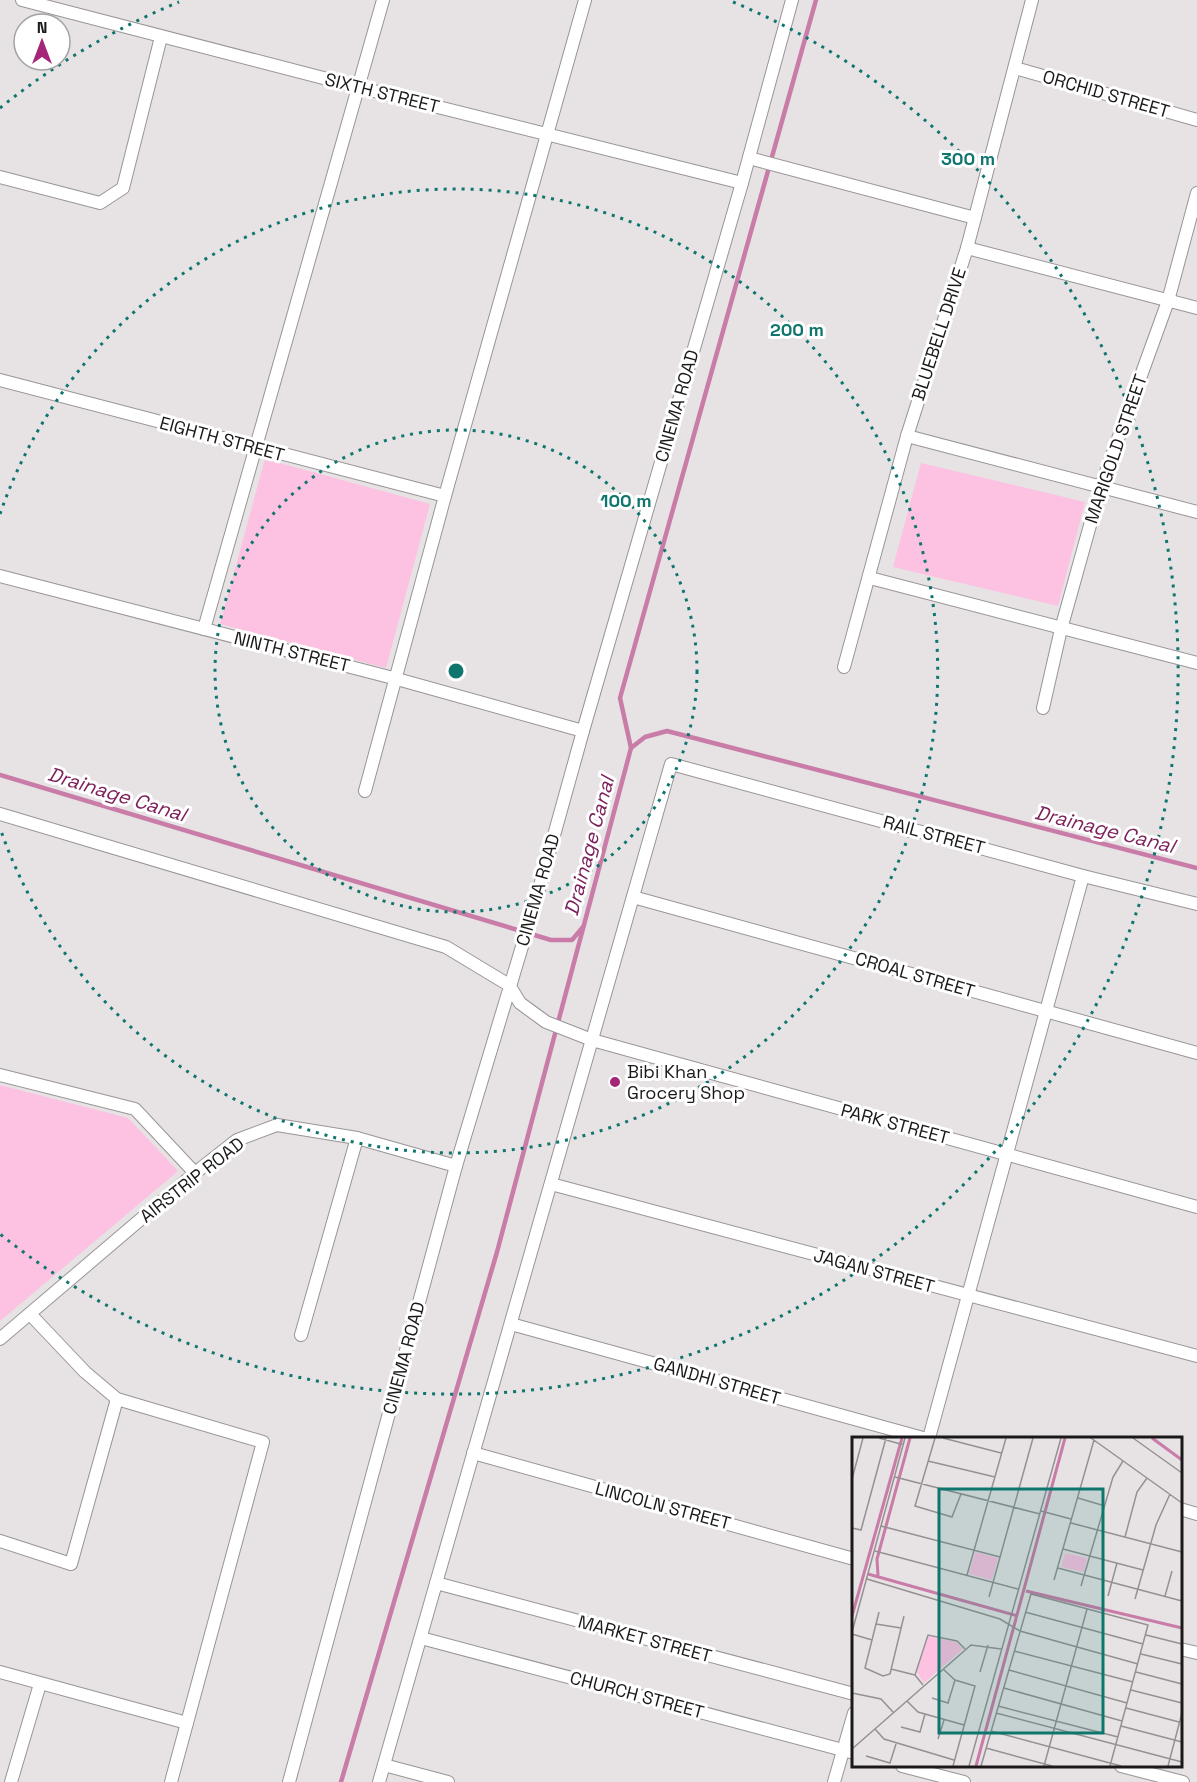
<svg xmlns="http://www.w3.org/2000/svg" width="1197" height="1782" font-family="'Space Grotesk',sans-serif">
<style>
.green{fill:#fdc1e1}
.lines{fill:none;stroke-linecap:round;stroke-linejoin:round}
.stream{stroke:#c97ca7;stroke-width:4.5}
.minor-casing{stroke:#999597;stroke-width:14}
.minor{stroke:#fff;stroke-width:12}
.ring{fill:none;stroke:#0f766e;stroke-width:3;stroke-dasharray:3 6}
.poi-dot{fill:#a42678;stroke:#fff;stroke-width:2}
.labels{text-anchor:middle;stroke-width:6;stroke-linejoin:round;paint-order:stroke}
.street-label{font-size:18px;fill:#1a1819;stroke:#fff}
.poi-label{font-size:18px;fill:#1a1819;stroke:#fff;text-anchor:start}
.water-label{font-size:20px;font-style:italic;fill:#7c215b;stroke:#fff}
.inset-river{fill:none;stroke:#c97ca7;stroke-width:3}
.inset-road{fill:none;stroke:#959193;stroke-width:1.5}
.view{fill:#0f766e;fill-opacity:0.15;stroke:#0f766e;stroke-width:3}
.inset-edge{fill:none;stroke:#1a1819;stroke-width:3}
.centre{fill:#0f766e;stroke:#fff;stroke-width:3}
.ring-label{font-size:18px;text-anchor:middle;font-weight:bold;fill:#0f766e;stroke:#fff;stroke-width:6;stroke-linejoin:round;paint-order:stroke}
</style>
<rect width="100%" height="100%" fill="#e7e2e4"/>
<!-- green -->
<g class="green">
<path d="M265,459L430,504L386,668L220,624Z"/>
<path d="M921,463L1085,502L1058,606L893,567Z"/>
<path d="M0,1085L128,1118L178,1171L0,1321Z"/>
</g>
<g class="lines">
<!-- stream -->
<g class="stream">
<path d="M631,748L620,698L816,0"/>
<path d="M0,775L551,940H572L583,927"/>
<path d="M341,1782L497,1252L631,748L645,737L667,731L1197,868"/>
</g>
<!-- minor casing -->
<g class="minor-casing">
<g id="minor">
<path d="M22,0L358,87L742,183"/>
<path d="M1015,68L1197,120"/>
<path d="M749,158L975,218"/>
<path d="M0,177L100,203L123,188L161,37"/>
<path d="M967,248L1197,308"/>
<path d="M0,380L445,496"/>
<path d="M907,436L1197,512"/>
<path d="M0,576L397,679L583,731"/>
<path d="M870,578L1197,663"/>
<path d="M204,629L383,0"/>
<path d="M844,667L907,436L967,248L1032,0"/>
<path d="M1043,708L1061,629L1101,486L1168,301L1197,193"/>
<path d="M365,791L445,496L585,0"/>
<path d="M0,814L446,947L509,985L520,1003L546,1022L592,1040L1197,1207"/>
<path d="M633,897L1197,1053"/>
<path d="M0,1075L135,1109L195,1173"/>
<path d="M551,1184L1197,1356"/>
<path d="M30,1314L85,1372L117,1399L263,1442L171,1782"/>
<path d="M511,1324L923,1438"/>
<path d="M301,1335L357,1138"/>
<path d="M0,1339L195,1173L237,1140L277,1125L357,1138L456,1166"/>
<path d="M929,1438L1083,876"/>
<path d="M473,1453L854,1559"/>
<path d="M1180,1509L1197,1514"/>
<path d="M0,1541L71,1564L117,1399"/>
<path d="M436,1583L854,1694"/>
<path d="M421,1638L854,1753"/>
<path d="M1180,1649L1197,1653"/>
<path d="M0,1672L187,1723"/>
<path d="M384,1765L448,1782"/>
<path d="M902,1766L964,1782"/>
<path d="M1121,1766L1183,1782"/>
<path d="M11,1782L40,1684"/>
<path d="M289,1782L456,1166L536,900L583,731L742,183L792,0"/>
<path d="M379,1782L671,764L1083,876L1197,904"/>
<path d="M834,1782L854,1713"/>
</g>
</g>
<!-- minor -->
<use href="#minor" class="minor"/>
</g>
<!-- distance rings -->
<g class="ring">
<circle cx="456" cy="671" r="241"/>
<path d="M0 514A482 482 0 1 1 0 828"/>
<path d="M0 108A724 724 0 0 1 179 2M733 2A724 724 0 1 1 0 1234"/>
</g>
<!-- markers -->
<circle class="poi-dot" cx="615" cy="1082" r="6"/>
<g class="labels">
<!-- street labels -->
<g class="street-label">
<text transform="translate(382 93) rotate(14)" y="6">SIXTH STREET</text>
<text transform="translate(1106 94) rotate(16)" y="6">ORCHID STREET</text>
<text transform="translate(939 334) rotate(-72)" y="6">BLUEBELL DRIVE</text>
<text transform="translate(677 406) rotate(-74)" y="6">CINEMA ROAD</text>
<text transform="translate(222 439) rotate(15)" y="6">EIGHTH STREET</text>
<text transform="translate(1116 449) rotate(-71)" y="6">MARIGOLD STREET</text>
<text transform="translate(292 652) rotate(14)" y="6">NINTH STREET</text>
<text transform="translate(934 835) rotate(15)" y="6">RAIL STREET</text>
<text transform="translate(538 890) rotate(-74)" y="6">CINEMA ROAD</text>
<text transform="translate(915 975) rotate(16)" y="6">CROAL STREET</text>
<text transform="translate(895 1124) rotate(15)" y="6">PARK STREET</text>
<text transform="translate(192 1180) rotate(-38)" y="6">AIRSTRIP ROAD</text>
<text transform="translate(874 1271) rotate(15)" y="6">JAGAN STREET</text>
<text transform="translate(404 1358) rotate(-75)" y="6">CINEMA ROAD</text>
<text transform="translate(717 1381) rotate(16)" y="6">GANDHI STREET</text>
<text transform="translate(663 1506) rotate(15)" y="6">LINCOLN STREET</text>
<text transform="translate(645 1639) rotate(15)" y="6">MARKET STREET</text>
<text transform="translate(637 1695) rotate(15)" y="6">CHURCH STREET</text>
</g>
<!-- poi labels -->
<g class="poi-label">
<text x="627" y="1078">Bibi Khan<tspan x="627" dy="21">Grocery Shop</tspan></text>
</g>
<!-- water labels -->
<g class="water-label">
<text transform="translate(117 794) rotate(17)" y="7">Drainage Canal</text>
<text transform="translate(1105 829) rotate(14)" y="7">Drainage Canal</text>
<text transform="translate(589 846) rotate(-75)" y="7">Drainage Canal</text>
</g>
</g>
<!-- overview -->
<g transform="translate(852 1437)">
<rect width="330" height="330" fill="#e7e2e4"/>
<path d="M123,115L146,121L140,143L117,137ZM213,116L235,121L232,135L209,130ZM76,199L104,205L111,212L72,246L65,235Z" fill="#fdc1e1"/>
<path class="inset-river" d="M300,1L330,23M16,137L166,179M26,139L25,122L58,1M174,154L330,191M0,179L50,1M124,329L213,1"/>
<path class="inset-road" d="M27,1L52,8M83,1L63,69L100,80L109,57M91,1L149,16M239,1L330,66M281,1L330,36M76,24L143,40M43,40L188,77M0,42L11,1M226,61L253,69M189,74L219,82M219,86L330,115M29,89L148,120M0,91L9,93L34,1M273,100L285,55L295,41M211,112L291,133M23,114L166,152M206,131L330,164M115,138L154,1M15,142L148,182L168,194L286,227M202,143L242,3M229,149L261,40L271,24M256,159L265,126M313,159L320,134M137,160L181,1M283,162L304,88L318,57M27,175L13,231L31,239L38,237L52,179M173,175L291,207M24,187L49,191M0,195L53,1M0,197L20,203M294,198L330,207M162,214L281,245M289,217L330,227M39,232L63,238M91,232L103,243L123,249L101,329M157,233L275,266M128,235L136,208M284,235L330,247M71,248L63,238L76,198L105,204L113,212M152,251L270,284M279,253L330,266M0,256L29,262L41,275M80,261L96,266L103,243M55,264L66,275L112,288M146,269L266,300M274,271L327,285M144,276L330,325M269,289L330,305M49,290L68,295L73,277M23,292L32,302L102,323M139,294L269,329M86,302L92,283M134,311L200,329M0,312L119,208L149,212M14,319L38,326L44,307M117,329L209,1M129,329L179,157L296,188L258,329M192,329L235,172M316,329L330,276"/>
<path class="view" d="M87,52H251V296H87Z"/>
<rect width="330" height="330" class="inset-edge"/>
</g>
<circle cx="456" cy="671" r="9" class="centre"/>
<g class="ring-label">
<text x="968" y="165">300 m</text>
<text x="797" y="336">200 m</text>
<text x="626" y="507">100 m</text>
</g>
<!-- north arrow -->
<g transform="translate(42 42)"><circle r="28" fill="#ffffff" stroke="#a3a3a3" stroke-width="1.5"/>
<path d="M0-4.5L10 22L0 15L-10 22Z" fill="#a42678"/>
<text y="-9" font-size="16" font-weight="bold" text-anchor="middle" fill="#1a1819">N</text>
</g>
</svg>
